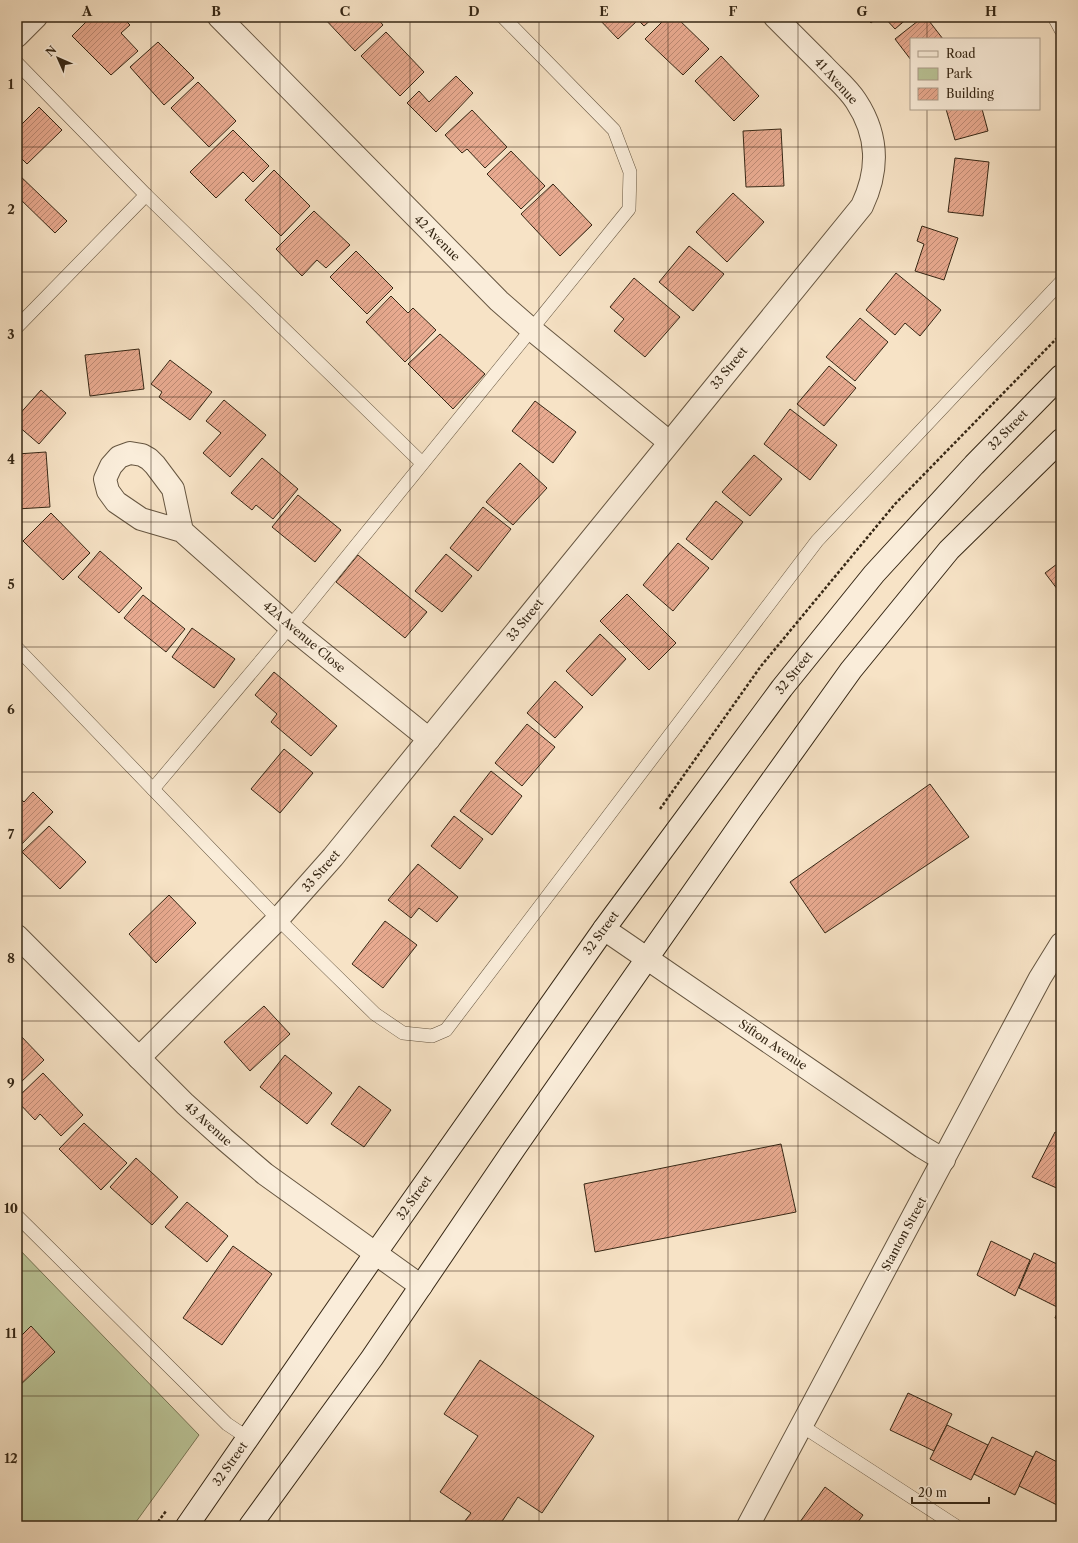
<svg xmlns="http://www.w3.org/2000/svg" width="1078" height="1543" font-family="'Libre Caslon Text',serif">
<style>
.green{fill:#bac497;stroke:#787656}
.building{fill:url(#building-hatch);stroke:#362715}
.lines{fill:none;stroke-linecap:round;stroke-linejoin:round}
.service-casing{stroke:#665641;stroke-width:14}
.minor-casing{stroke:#665641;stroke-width:24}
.tertiary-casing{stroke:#665641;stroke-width:24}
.secondary-casing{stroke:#362715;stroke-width:24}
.path{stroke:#362715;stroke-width:2.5;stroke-dasharray:3 2;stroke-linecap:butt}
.service{stroke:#faedda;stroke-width:13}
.minor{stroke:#faedda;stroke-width:22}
.tertiary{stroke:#faedda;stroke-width:22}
.secondary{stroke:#faedda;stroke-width:22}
.grid{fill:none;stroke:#362715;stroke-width:1;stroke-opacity:0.55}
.labels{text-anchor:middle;stroke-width:3.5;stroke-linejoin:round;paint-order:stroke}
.street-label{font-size:12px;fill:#362715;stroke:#faedda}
.neatline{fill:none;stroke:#362715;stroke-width:1.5}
.grid-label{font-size:13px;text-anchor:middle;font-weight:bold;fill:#362715}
</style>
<defs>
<pattern id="building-hatch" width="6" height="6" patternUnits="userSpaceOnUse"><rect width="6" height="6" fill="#e8aa90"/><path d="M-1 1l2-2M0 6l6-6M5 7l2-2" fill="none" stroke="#bd8a74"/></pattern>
</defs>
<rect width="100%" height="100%" fill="#f7e3c6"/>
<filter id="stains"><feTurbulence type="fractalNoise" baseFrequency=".005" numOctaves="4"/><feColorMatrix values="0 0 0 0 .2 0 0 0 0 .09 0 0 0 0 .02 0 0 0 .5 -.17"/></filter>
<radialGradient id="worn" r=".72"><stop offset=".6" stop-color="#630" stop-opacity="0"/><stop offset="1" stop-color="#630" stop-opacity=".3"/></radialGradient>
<!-- green -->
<path class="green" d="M17,1247L199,1435L133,1526H17Z"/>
<!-- building -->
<g class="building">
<path d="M91,17H122L130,25L121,33L138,51L111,75L72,36Z"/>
<path d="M323,17H376L383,25L355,51Z"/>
<path d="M597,17H654L644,26L638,20L618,39Z"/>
<path d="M667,17H676L709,49L683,75L645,39Z"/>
<path d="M865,17H878L871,23Z"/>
<path d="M884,17H909L895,29Z"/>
<path d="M923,17H926L943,39H911V60L895,39Z"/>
<path d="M386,32L424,72L400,96L361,56Z"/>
<path d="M158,42L194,78L164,105L130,67Z"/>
<path d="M721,56L759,96L734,121L695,81Z"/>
<path d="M456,76L473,93L436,132L407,103L419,91L429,102Z"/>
<path d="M198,82L236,121L209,147L171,108Z"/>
<path d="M39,107L62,130L27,164L17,154V129Z"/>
<path d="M946,109H982L988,131L955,140Z"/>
<path d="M472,110L507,147L485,168L467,149L462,153L445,135Z"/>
<path d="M781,129L784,186L746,187L743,131Z"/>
<path d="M233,130L269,166L253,182L243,172L216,198L190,172Z"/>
<path d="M511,151L545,186L521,209L487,174Z"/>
<path d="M955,158L989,162L983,216L948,212Z"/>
<path d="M274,170L310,206L281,236L245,200Z"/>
<path d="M17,173L67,221L55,233L17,196Z"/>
<path d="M553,184L592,225L560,256L521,214Z"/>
<path d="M733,193L764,222L727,262L696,232Z"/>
<path d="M314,211L350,245L326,268L317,260L302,276L276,249Z"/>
<path d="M922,226L958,238L944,280L915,271L924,244L917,241Z"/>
<path d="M689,246L724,274L693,311L659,282Z"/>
<path d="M356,251L393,288L367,314L330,277Z"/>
<path d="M896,273L941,310L920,336L905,323L895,335L866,310Z"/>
<path d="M634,278L680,317L645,357L614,331L624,319L610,307Z"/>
<path d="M391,296L408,313L413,308L436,330L405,362L366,322Z"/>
<path d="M860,318L888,342L855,381L826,357Z"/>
<path d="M440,334L485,374L453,409L408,364Z"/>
<path d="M139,349L144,389L90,396L85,355Z"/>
<path d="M170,360L212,392L190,420L159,397L162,392L151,384Z"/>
<path d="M829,366L856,388L824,426L797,404Z"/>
<path d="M41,390L66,413L39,444L17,425V417Z"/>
<path d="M224,400L266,435L230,477L203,453L221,433L206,421Z"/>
<path d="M535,401L576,432L553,463L512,431Z"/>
<path d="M790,409L837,445L810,480L764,444Z"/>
<path d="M46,452L50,507L17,509V454Z"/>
<path d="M754,455L782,479L750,516L722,492Z"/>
<path d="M262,458L298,489L273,519L256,505L252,510L231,493Z"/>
<path d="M520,463L547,488L513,525L486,502Z"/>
<path d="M298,495L341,530L315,562L272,527Z"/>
<path d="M716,501L743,522L712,560L686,539Z"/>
<path d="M483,507L511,529L478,571L450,548Z"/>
<path d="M51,513L90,553L63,580L23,541Z"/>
<path d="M678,543L709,568L673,611L643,585Z"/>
<path d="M100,551L142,588L119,613L78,577Z"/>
<path d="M446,554L472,576L442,612L415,591Z"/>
<path d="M358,555L427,612L405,638L336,582Z"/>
<path d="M1061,561V594L1045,573Z"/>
<path d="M627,594L676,643L649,670L600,621Z"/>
<path d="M143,595L185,629L166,652L124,618Z"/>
<path d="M192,628L235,659L214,688L172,657Z"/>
<path d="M600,634L626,659L592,696L566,671Z"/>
<path d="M274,672L337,726L311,756L271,722L277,714L255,695Z"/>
<path d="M555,681L583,707L555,738L527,713Z"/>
<path d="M527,724L555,747L522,786L495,763Z"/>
<path d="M284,749L313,773L280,813L251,789Z"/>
<path d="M491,771L522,796L492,835L460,811Z"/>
<path d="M930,784L969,837L825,933L790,882Z"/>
<path d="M33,792L53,812L17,849V795L24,802Z"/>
<path d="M454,816L483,839L460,869L431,846Z"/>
<path d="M49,826L86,862L60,889L22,852Z"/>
<path d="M418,864L458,897L437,922L419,908L411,918L388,900Z"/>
<path d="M169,895L196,923L156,963L129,934Z"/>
<path d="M385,921L417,945L383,988L352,964Z"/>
<path d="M264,1006L290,1034L250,1071L224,1042Z"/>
<path d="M17,1032L44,1060L19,1084L17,1081Z"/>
<path d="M285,1055L332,1093L307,1124L260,1087Z"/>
<path d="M43,1073L83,1115L61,1136L40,1114L35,1120L17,1101V1098Z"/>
<path d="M359,1086L391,1110L364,1147L331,1124Z"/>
<path d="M84,1123L127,1163L101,1190L59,1149Z"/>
<path d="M1055,1132L1061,1135V1190L1032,1177Z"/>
<path d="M781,1144L796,1212L595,1252L584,1184Z"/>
<path d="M136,1158L178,1197L152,1225L110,1187Z"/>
<path d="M187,1202L228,1236L207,1262L165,1227Z"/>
<path d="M991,1241L1030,1260L1015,1296L977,1275Z"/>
<path d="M233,1246L272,1274L222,1345L183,1318Z"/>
<path d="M1034,1253L1061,1266V1303L1059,1308L1019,1288Z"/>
<path d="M1061,1304V1322L1055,1318Z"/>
<path d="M31,1326L55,1352L17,1388V1340Z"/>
<path d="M480,1360L594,1436L542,1513L518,1497L499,1526H461L471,1513L440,1492L478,1436L444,1414Z"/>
<path d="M908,1393L952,1414L934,1451L890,1430Z"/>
<path d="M947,1425L988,1445L971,1480L930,1459Z"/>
<path d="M992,1437L1033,1457L1015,1495L974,1474Z"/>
<path d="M1036,1451L1061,1464V1507L1019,1486Z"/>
<path d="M825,1487L863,1515L855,1526H797Z"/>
</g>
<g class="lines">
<!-- service casing -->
<g class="service-casing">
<g id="service">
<path d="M1054,17L1061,30"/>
<path d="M17,63L146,195L422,463"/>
<path d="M17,327L146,195"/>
<path d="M17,648L278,919L375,1014L403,1033L432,1036L446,1030L817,541L1061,282"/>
<path d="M153,789L303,611L629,209L630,172L614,130L503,17"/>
<path d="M17,1216L227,1424L248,1438"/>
<path d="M802,1426L956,1526"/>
</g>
</g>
<!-- minor casing -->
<g class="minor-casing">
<g id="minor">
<path d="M219,17L499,301L531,329L669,442"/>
<path d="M17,36L36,17"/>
<path d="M182,531L173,489L155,465L149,459L142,455L130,453L119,457L111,466L105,479L108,491L116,502L141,519L182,531L289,626L429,739"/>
<path d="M604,929L922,1147L944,1160"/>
<path d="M139,1058L278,919L333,857L862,206C879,170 879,136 856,101C848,88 834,77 823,65C807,49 791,33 775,17"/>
<path d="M748,1526L1040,978L1061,944"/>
</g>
</g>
<!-- tertiary casing -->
<g class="tertiary-casing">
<path id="tertiary" d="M17,936L185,1104L224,1139L265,1174L421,1286"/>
</g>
<!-- secondary casing -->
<g class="secondary-casing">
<g id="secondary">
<path d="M187,1526L375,1254L604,929L782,688L874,574L974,465L1061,376"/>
<path d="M250,1526L372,1358L516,1146L750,811L851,670L949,550L1061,440"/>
</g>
</g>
<!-- path -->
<g class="path">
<path d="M660,809L761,666L895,504L1061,334"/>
<path d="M155,1526L166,1511"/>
</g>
<!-- service -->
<use href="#service" class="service"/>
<!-- minor -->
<use href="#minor" class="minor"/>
<!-- tertiary -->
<use href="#tertiary" class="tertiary"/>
<!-- secondary -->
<use href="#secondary" class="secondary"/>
</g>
<!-- grid -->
<path class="grid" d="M151,17V1526M280,17V1526M410,17V1526M539,17V1526M668,17V1526M798,17V1526M927,17V39M927,109V1526M17,147H1061M17,272H1061M17,397H1061M17,522H1061M17,647H1061M17,772H1061M17,896H1061M17,1021H1061M17,1146H1061M17,1271H1061M17,1396H1061"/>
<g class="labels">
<!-- street labels -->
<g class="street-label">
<text transform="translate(836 81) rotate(48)" y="4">41 Avenue</text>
<text transform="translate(437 238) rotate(45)" y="4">42 Avenue</text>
<text transform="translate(729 368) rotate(-51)" y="4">33 Street</text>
<text transform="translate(1008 430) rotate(-46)" y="4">32 Street</text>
<text transform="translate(525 620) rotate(-51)" y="4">33 Street</text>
<text transform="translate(304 637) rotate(40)" y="4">42A Avenue Close</text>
<text transform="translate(794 673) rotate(-51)" y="4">32 Street</text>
<text transform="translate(321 871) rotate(-49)" y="4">33 Street</text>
<text transform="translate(601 933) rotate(-54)" y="4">32 Street</text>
<text transform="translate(773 1045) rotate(34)" y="4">Sifton Avenue</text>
<text transform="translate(208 1124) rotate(42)" y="4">43 Avenue</text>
<text transform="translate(414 1198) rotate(-55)" y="4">32 Street</text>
<text transform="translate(904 1234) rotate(-62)" y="4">Stanton Street</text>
<text transform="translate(230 1464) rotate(-55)" y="4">32 Street</text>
</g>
</g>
<!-- margin -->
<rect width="1078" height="1543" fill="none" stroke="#f7e3c6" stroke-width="44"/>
<!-- legend -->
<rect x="910" y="38" width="130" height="72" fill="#faedda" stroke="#ac9e8b"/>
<rect x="918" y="51" width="20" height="6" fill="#faedda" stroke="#ac9e8b"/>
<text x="946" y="58" font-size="12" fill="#362715">Road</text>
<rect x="918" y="68" width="20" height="12" fill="#bac497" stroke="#ac9e8b"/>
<text x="946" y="78" font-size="12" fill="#362715">Park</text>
<rect x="918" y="88" width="20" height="12" fill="url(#building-hatch)" stroke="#ac9e8b"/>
<text x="946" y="98" font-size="12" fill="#362715">Building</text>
<!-- north arrow -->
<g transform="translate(58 58) rotate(315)" stroke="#faedda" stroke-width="3" paint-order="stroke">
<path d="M0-3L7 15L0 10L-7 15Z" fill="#362715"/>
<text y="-6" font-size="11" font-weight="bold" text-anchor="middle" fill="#362715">N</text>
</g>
<!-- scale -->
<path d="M912 1497v6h77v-6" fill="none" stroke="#362715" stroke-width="2"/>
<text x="918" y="1497" font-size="12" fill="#362715" stroke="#faedda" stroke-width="3" paint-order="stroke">20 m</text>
<rect x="22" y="22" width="1034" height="1499" class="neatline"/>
<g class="grid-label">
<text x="87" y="16">A</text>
<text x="216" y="16">B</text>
<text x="345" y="16">C</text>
<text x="474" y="16">D</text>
<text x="604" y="16">E</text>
<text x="733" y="16">F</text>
<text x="862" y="16">G</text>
<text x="991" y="16">H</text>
<text x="11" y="89">1</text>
<text x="11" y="214">2</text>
<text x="11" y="339">3</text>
<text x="11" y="464">4</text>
<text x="11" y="589">5</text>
<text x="11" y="714">6</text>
<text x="11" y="839">7</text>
<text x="11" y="963">8</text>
<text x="11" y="1088">9</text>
<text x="11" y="1213">10</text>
<text x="11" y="1338">11</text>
<text x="11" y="1463">12</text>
</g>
<rect width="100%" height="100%" filter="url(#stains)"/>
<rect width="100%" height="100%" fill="url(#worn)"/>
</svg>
